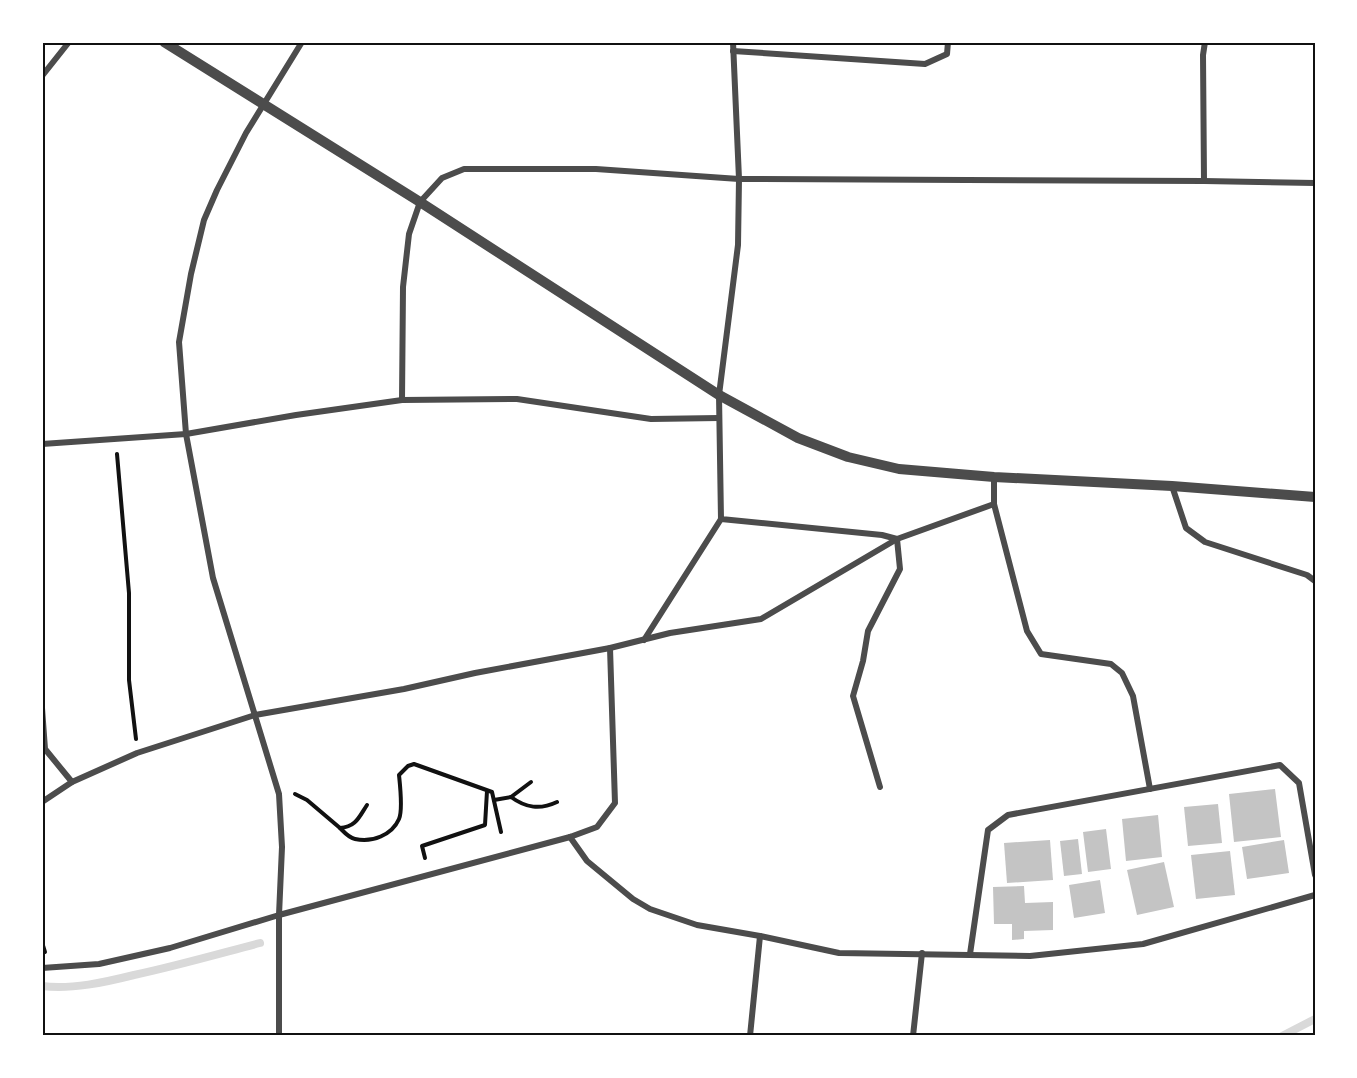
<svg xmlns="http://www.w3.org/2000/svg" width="1357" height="1078" font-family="'Sofia Sans Condensed',sans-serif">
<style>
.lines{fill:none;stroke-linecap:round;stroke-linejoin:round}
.stream{stroke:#d9d9d9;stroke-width:8}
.building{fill:#c4c4c4}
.path{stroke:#111;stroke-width:4}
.minor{stroke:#4c4c4c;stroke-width:6}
.tertiary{stroke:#4c4c4c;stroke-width:10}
.neatline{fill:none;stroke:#111;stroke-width:2}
</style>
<rect width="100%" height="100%" fill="#fff"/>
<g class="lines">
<!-- stream -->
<g class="stream">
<path d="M42,986C71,990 106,982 134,975C176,966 218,954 260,943"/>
<path d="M1282,1036L1315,1019"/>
</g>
</g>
<!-- building -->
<g class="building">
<path d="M1275,789L1281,837L1234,842L1229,794Z"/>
<path d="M1218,804L1222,843L1188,846L1184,807Z"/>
<path d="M1158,815L1162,857L1126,861L1122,819Z"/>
<path d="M1106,829L1111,869L1088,872L1083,832Z"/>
<path d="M1078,839L1082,874L1064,876L1060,841Z"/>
<path d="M1050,840L1053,880L1007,883L1004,843Z"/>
<path d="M1284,840L1289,873L1247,879L1242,847Z"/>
<path d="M1230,851L1235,895L1196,899L1191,855Z"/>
<path d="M1164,862L1174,907L1137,915L1127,870Z"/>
<path d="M1100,880L1105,913L1074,918L1069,885Z"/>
<path d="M1024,886L1025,903L1053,902V930L1024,931V939L1012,940V924H994L993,887Z"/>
</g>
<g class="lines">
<!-- path -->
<g class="path">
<path d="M117,454L129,593V680L136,739"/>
<path d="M295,794L307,800L340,828C356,827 359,817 367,805"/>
<path d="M511,797L531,782"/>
<path d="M494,800L511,797C526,808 540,810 557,802"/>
<path d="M340,828C344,832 349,838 355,839C372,843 392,835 399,819C403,810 400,785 399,775L408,766L414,764L492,792L501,832"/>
<path d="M425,858L422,846L485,825L487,791"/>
<path d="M42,942L45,952"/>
</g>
<!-- minor -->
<g class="minor">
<path d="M733,42L739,179L738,245L719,395L721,519L882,535L897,539"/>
<path d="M733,51L925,64L947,54L948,42"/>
<path d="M42,76L69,42"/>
<path d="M1204,181L1203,55L1205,42"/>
<path d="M402,400L403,287L409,234L420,202L442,178L464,169H596L739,179L1204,181L1315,183"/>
<path d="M42,444L186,434L296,415L402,400L517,399L651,419L719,418"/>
<path d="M994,477V504L1027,631L1041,654L1111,664L1122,673L1133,696L1150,789"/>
<path d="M1172,486L1186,528L1205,542L1307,575L1315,581"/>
<path d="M644,640L721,519"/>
<path d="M42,708L45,749L72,782"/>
<path d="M880,787L853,696L863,661L868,631L900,569L897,539"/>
<path d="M42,802L72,782L137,753L255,715L404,689L475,673L610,648L670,633L761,619L897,539L994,504"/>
<path d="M570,837L587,861L633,899L650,909L697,925L760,936L839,953L1030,956L1143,944L1315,895"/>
<path d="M970,954L988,830L1008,815L1280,765L1299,783L1315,875"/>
<path d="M42,968L99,964L170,948L279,915L570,837L597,827L615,803L610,648"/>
<path d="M279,1036V915L282,847L279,794L213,578L186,434L179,342L191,274L204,220L217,190L246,133L302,42"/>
<path d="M750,1036L760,936"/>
<path d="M913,1036L922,953"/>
</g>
<!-- tertiary -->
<path class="tertiary" d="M164,42L420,202L719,395L798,438L848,457L899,469L994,477L1172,486L1315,497"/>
</g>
<!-- border -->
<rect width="1357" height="1078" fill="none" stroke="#ffffff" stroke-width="87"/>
<rect x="44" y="44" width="1270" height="990" class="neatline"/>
</svg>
